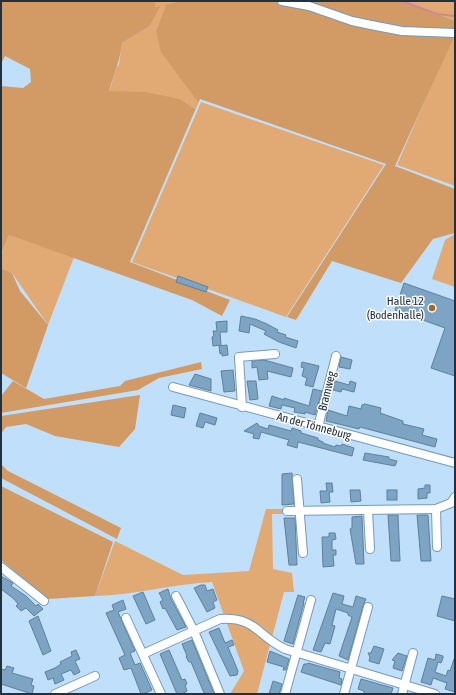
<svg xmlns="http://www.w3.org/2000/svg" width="456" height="695" font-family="'Asap Condensed',sans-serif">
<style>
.green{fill:#e1aa75}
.forest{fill:#d29a65;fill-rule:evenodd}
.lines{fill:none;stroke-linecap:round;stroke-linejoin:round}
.stream{stroke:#d28597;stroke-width:2}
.building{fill:#7ea4c3;stroke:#5c809e}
.minor-casing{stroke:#759aba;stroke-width:10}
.minor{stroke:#fff;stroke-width:8}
.poi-dot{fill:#a36829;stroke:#fcfcfc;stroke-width:1.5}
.labels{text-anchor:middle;stroke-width:3;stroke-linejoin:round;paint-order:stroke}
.poi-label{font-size:12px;fill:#22313e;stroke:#fcfcfc;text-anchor:end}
.street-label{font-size:12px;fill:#22313e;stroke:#fcfcfc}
</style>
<rect width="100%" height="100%" fill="#c0dffa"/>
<!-- green -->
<g class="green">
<path d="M155,1H180L167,4L156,31L198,102L195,109L180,99L109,92L116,69L119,64L122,43L150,26L159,6L155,7Z"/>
<path d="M406,1H455V21Z"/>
<path d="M455,31V186L397,165Z"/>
<path d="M201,102L384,165L286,317L132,262Z"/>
<path d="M455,234V287L432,279L445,240Z"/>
<path d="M9,235L74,257L48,325L12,273L1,268V254Z"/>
<path d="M266,509H295L296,514H272L273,569L292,573L294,592H284L257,694H230L244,671L212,582C172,584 135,595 95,596L115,541L183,575L249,571Z"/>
</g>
<!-- forest -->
<g class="forest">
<path d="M1,1H155V7L180,1H406L455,21V35L395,166L455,189V233L433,239L401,283L332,261L296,320L287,317L386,164L200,99L130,262L230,300L222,316L192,300L9,235L1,254V86L23,88L31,82L30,69L5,56L1,64ZM166,5L156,31L161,52L198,102L195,109L180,99L145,92L109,91C114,74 120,61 122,43L150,26L160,6Z"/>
<path d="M1,268L12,273L20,291L48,325L26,388L1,373Z"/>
<path d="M201,362L202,369L159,378L138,390L1,413V396L13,381L44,399L120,386L125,381Z"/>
<path d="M140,395L135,429L119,447L55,436L26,424L6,427L1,434V416Z"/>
<path d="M1,464L8,471L121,528L117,539L1,478Z"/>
<path d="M1,486L113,542L95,596L47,599L1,560Z"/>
</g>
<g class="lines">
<!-- stream -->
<path class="stream" d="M402,1L437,14L455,16"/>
</g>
<!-- building -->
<g class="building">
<path d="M178,276L208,287L206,292L176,282Z"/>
<path d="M404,283L455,301V376L431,368L445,328L395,310Z"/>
<path d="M241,316L255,319L267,324L278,330L277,332L286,335L285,337L298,341L296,348L279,342L264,334L266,331L250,324L249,333L239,331Z"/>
<path d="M227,321V332H220L221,345L213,346L212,337L214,336L213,331H217L216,322Z"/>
<path d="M227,345L228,355L222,356V353L220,354L219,346Z"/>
<path d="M341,357L352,360L350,369L339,367Z"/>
<path d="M264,360L293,368L291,377L267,371L268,379L259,380L257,367L252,368V361Z"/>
<path d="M302,362L319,366L313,387L305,385L307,378L302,376L304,368L301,367Z"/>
<path d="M233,370L235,391L224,392L221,371Z"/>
<path d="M195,374L211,379V391L189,385Z"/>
<path d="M247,381H256L258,399L250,400Z"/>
<path d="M335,381L349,385L350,381L356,383L354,392L342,389L341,392L333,390Z"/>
<path d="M313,389L322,391L315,415L305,412V414L294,412L295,408L282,405L281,409L269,406L272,396L284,400V398L309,406Z"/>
<path d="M365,404L381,408L380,413L403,421V424L424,429L422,435L437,439L435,447L360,427L359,429L326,421L328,410L347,416L349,406L361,409L362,405Z"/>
<path d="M173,405L186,408L184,418L171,415Z"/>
<path d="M200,413L217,418L215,425L205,422L203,428L196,426Z"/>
<path d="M257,423L259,426L268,429L269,425L291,431L292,428L301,431V433L318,438V440L323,442V443L335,447L336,445L341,446L342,444L354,448L352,456L298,442L297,448L287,445L289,440L261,432L259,439L253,438L254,434L244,431Z"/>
<path d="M365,453L389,457V459L397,461L395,466L363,460Z"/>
<path d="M292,473L294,504L282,505V474Z"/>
<path d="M326,483H332L333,492H329L330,502L321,503L320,491H327Z"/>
<path d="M425,485H430V493H427V498L418,499V489L425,488Z"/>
<path d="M350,490H360L361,501L351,502Z"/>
<rect x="387" y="490" width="10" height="10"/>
<path d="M388,515H398L400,561H391Z"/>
<path d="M417,515H428L431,561H421Z"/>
<path d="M362,516L364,564H356L350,529L352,528V517Z"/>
<path d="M284,518H295L297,565H289Z"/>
<path d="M329,533H335L336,539L332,540V550H336V555H333L334,566L323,567L322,537H329Z"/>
<path d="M1,576L13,583L11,586L26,596L36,606L38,604L43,609L34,616L26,608L21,611L16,606L18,604L14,599L1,589Z"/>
<path d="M201,585H205L207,591L213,589L217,600L213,602L215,608L207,612L194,588Z"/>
<path d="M168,589L171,599L186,627L177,630L165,608L163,609L160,602L163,600L159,593Z"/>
<path d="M143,592L155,620L146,624L133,596Z"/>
<path d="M333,593L344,596L342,604L353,607L356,596L366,599L363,606L348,660L339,656L352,617L348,615V613L336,609L332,625L335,626L330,644L325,643L321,652L313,650Z"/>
<path d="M298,595L305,597L303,603H304L293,644L284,641Z"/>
<path d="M442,596L455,599V621L437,616Z"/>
<path d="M123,600L126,609L118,612L135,651L130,653L135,665L140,663L152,690L143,694H141L131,668L124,670L119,658L125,655L106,613L114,610L112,605Z"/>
<path d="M38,616L51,651L43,655L29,621Z"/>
<path d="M219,628L225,643L232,640L234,645L228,647L238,671L237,675L230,676L209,632Z"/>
<path d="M192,640L214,694L204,693L191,662H189L186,657L187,656L182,644Z"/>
<path d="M374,646L384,649L379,664L369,661L370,657L368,653H371Z"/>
<path d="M76,650L80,659L75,661L80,672L74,675L71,670L61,674L64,680L55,684L53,678L48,680L45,672L55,668L61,664L60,662L72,656L71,652Z"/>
<path d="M169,650L182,680L185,679L187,684L185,685L187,691L182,694H177L160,654Z"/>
<path d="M270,651L289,659L286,670H283L284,667L267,662Z"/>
<path d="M398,653L407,656L402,671L393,668L395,661L392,660Z"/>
<path d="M436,654L443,656V658L441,663L438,662L435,672L446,676L448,670L450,671L454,659L455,660V692L445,689L447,683L433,678L431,685L421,682L428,658L435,660Z"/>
<path d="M308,663L340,672L339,678L342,679L341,685L301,672L304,664H307Z"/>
<path d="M7,666L14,668L12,673L33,679L31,685L34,686L32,694L1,684V669L5,670Z"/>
<path d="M361,679L393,688L391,694H364V691L358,689Z"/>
<path d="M273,681L282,684L279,694H269Z"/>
</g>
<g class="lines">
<!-- minor casing -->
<g class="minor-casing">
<g id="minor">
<path d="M282,1L309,6L352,21L371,25L402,31L455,33"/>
<path d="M173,387L455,463"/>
<path d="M242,407L239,357L275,354"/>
<path d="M318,427L336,356"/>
<path d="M297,479L303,553"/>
<path d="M436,509L437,547"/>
<path d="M368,510L370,549"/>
<path d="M287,511L436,509L451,503L455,497"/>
<path d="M1,567L44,601"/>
<path d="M176,596L194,631L220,694"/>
<path d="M126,618L161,694"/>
<path d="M143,654L220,619C257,617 257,636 285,649L435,694"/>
<path d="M55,694L95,676"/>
<path d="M285,694L311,600"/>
<path d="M344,694L368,607"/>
<path d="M402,694L413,653"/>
</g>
</g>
<!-- minor -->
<use href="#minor" class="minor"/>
</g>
<!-- markers -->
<circle class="poi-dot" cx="432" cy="308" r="4"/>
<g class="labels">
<!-- poi labels -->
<g class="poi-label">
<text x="424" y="305">Halle 12<tspan x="424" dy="14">(Bodenhalle)</tspan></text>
</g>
<!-- street labels -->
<g class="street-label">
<text transform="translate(327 391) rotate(-76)" y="4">Bramweg</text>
<text transform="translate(314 426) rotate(15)" y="4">An der Tönneburg</text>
</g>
</g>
<!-- border -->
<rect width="456" height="695" fill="none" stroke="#22313e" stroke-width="4"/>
</svg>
